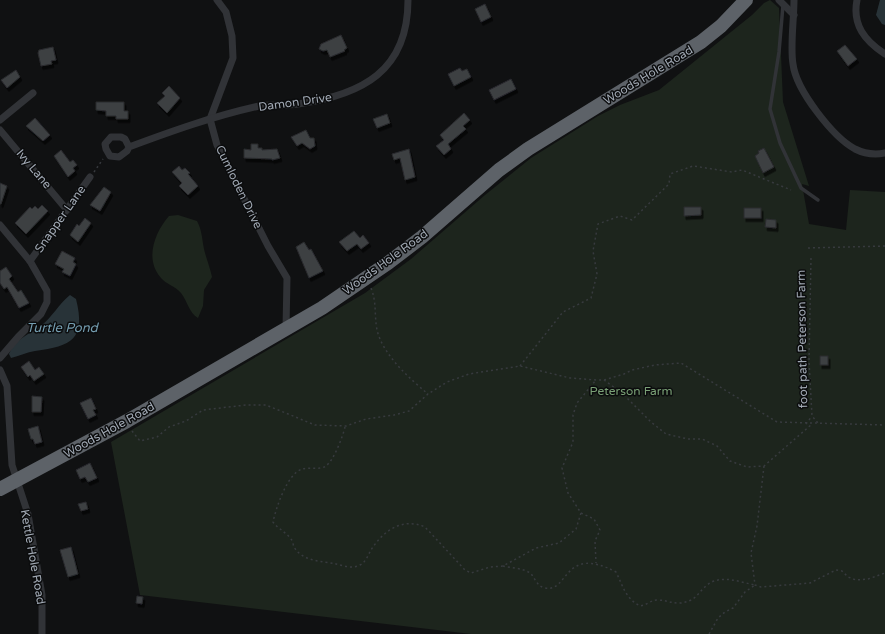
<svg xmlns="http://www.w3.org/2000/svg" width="885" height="634" font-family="'Varela Round',sans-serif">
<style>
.green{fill:#1d251d}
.water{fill:#283338}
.building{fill:#3c3f42;stroke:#2a2b2e;filter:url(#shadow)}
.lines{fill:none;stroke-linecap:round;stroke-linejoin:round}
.path{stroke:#373a3e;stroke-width:1.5;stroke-dasharray:2 3;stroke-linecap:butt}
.lane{stroke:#313337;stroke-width:3.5}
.street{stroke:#313337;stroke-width:7}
.highway{stroke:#5d6268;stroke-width:14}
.labels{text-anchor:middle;stroke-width:3;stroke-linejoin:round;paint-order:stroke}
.street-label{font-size:12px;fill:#a1a9b4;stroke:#0b0c0d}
.park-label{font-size:12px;fill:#7aa076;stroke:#0b0c0d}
.water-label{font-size:13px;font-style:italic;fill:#759eb1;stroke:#0b0c0d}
</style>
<defs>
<filter id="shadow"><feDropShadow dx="2" dy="3.5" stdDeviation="0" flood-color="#0009"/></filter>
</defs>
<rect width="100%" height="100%" fill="#101112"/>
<!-- green -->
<g class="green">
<path d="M770,0L779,8L783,102L809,186L802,184L809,224L846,230L850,190L885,192V634H471L140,595L111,442L365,293L411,259L485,195L531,158L598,116L620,105L659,90L752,15L764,3Z"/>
<path d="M178,215L197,221C202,230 202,239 204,249C206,258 210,267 212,277L204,290L203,306L198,318C189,313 187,300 181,293C175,286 166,284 161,278C144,259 155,232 169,216Z"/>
</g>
<!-- water -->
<g class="water">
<path d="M880,0H885V25L882,24L876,15Z"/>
<path d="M70,295L76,299C86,339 72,346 35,351C27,352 19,356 11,358L9,354C16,338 29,335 42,325C52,317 59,304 70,295Z"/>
</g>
<!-- building -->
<g class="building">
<path d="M485,4L491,17L481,22L475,9Z"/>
<path d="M341,35L347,48L344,50L345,51L330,57L327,50L323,51L319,49L321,44Z"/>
<path d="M845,45L857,59L848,66L837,51Z"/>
<path d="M53,47L56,60L51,61L52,64L41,66L38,53L39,50Z"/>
<path d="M460,68L462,71L467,69L471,77L454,86L448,74Z"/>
<path d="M16,70L20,77L7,88L1,80Z"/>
<path d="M511,79L516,89L494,100L489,90Z"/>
<path d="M169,86L180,98L167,113L157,103L165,96L162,93Z"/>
<path d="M96,102H124V111H128V119H116V116H106V111L96,110Z"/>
<path d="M464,113L470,120L463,126L466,129L448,144L451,149L444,155L436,146L444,140L440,135Z"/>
<path d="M387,114L390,123L377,128L373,119Z"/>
<path d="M35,118L50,135L43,141L26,126Z"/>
<path d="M306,130L310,138H314L315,146L310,149L302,143L297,146L291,137Z"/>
<path d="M251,144H258V148H262V150L277,149L280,158L272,160V159L244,158V149L251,150Z"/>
<path d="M764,148L774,167L763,173L755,156L759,153L758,151Z"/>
<path d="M409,149L415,177L405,180L400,158L394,160L392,154Z"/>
<path d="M61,150L70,162L73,160L77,165L73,168L75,171L68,177L54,156Z"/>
<path d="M179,166L182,170L185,168L190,173L188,174L198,186L188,195L179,186L182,183L172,172Z"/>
<path d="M0,183L7,186L1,204H0Z"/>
<path d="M104,187L111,192L100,211L90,205Z"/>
<path d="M42,205L48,211L26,234L15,223L30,207L32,209L35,206L38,209Z"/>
<path d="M684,207H701V215L684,216Z"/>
<rect x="744" y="208" width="17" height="10"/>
<path d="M85,218L91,223L78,242L70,235L77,224L79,226Z"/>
<path d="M766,219L776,220V228L765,227Z"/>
<path d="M354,231L360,238L363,235L369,243L361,249L357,244L347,251L339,242Z"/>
<path d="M304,242L309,250L311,249L323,271L309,278L296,247Z"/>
<path d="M62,251L75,258L73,262L76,264L70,276L62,272L64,269L55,264Z"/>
<path d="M6,267L12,276L9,279L18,292L21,290L29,303L19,308L7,287L4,289L0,283V271Z"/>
<rect x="820" y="356" width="8" height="9"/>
<path d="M29,361L35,370L39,367L44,374L34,381L30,375L28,377L21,367Z"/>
<path d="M32,396L42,397L41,412H32Z"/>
<path d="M91,398L96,409L93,410L96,415L88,419L80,403Z"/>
<path d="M38,426L42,442L35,444L33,439H31L28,429Z"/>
<path d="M90,463L97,478L88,482L85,477L80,479L76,470Z"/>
<path d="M86,502L88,509L81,511L78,504Z"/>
<path d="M71,547L78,574L68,577L60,550Z"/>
<path d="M137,596L143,597L142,604L136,603Z"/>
</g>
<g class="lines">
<!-- path -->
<g class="path">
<path d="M94,172L103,159"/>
<path d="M808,248L885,246"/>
<path d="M811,258L809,361L812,416L818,423"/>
<path d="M371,288C377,303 374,314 377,330C383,355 409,378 428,394"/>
<path d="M520,366L563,312L591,298L597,274L593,251L598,224L620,216L632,220L669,184L670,174L693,166L732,172L742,170L791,190"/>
<path d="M604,380L623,394L651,422L666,434L688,439H702L717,446L730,461L747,467L764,466L812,424"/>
<path d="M806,424L812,416"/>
<path d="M345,427C343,436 334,460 326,466C320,470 310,467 302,469C287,474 276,508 273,522C278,529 286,532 291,539C293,541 293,545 294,547C303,562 322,561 336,564C344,566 353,569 360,565C366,562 368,555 371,550C383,531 402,517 425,527L465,570L471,573L490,567L503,566L536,548L559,543L576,529L581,513L568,493L562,468L573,442V415L577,403L596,380"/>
<path d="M132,431L140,441L157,437L169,427L186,421L203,410L246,405H266L315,425L346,426L366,419L394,415L409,411L428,394L447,382L469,374L520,366L570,378L596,380H604L624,374L632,370L655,365L681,363L777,422L885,425"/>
<path d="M764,466L757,526L751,553L755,585L761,587L810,583L836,570L842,571L848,577L856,580L868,579L885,573"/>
<path d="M581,513L594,519L600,530L595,541L596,563"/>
<path d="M503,566C511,568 523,568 530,573C535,577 536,586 545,588C569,593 563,544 616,572C623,586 625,598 640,606C647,605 651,600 657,600C670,600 676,607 691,600C697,597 701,590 707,585C721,574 739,582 755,585"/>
<path d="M709,634L718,618L725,612L733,608L745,592L755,585"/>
</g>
<!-- lane -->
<path class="lane" d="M783,5L779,52L770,109L780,143L801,188L818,200"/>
<!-- street -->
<g class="street">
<path d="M217,0L226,12L232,36L233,58L210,119L217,145L268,246L287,278L286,328"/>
<path d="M779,0L794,15"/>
<path d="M794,0C794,19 790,47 793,64C796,90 833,137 855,149C865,154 875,155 885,153"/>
<path d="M857,0C852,25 865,41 885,54"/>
<path d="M0,120L33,93"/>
<path d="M0,130L67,210"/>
<path d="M129,147L125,139L121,137H111L105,144L106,149L110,156L119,157L127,151L129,147C172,131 214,116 259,106C272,104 285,106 298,104C362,95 408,71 408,0"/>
<path d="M0,225L30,261L47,291V302L41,314L18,337L0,358"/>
<path d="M30,261L90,177"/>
<path d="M0,370L7,386L12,465L28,514L42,595V634"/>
</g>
<!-- highway -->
<path class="highway" d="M0,489L127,421L322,308L388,263L422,237L499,170L528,149L701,42L721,26L746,0"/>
</g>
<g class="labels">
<!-- street labels -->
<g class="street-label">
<text transform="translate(648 75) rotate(-31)" y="4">Woods Hole Road</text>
<text transform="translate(295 102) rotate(-8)" y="4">Damon Drive</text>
<text transform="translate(34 169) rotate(50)" y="4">Ivy Lane</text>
<text transform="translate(239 187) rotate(64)" y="4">Cumloden Drive</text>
<text transform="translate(60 219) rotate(-55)" y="4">Snapper Lane</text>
<text transform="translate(385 262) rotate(-36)" y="4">Woods Hole Road</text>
<text transform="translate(802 339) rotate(-91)" y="4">foot path Peterson Farm</text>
<text transform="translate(109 430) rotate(-29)" y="4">Woods Hole Road</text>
<text transform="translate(33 557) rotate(80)" y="4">Kettle Hole Road</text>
</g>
<!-- park labels -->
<g class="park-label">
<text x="631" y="395">Peterson Farm</text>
</g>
<!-- water labels -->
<g class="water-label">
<text x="62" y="332">Turtle Pond</text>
</g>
</g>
</svg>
